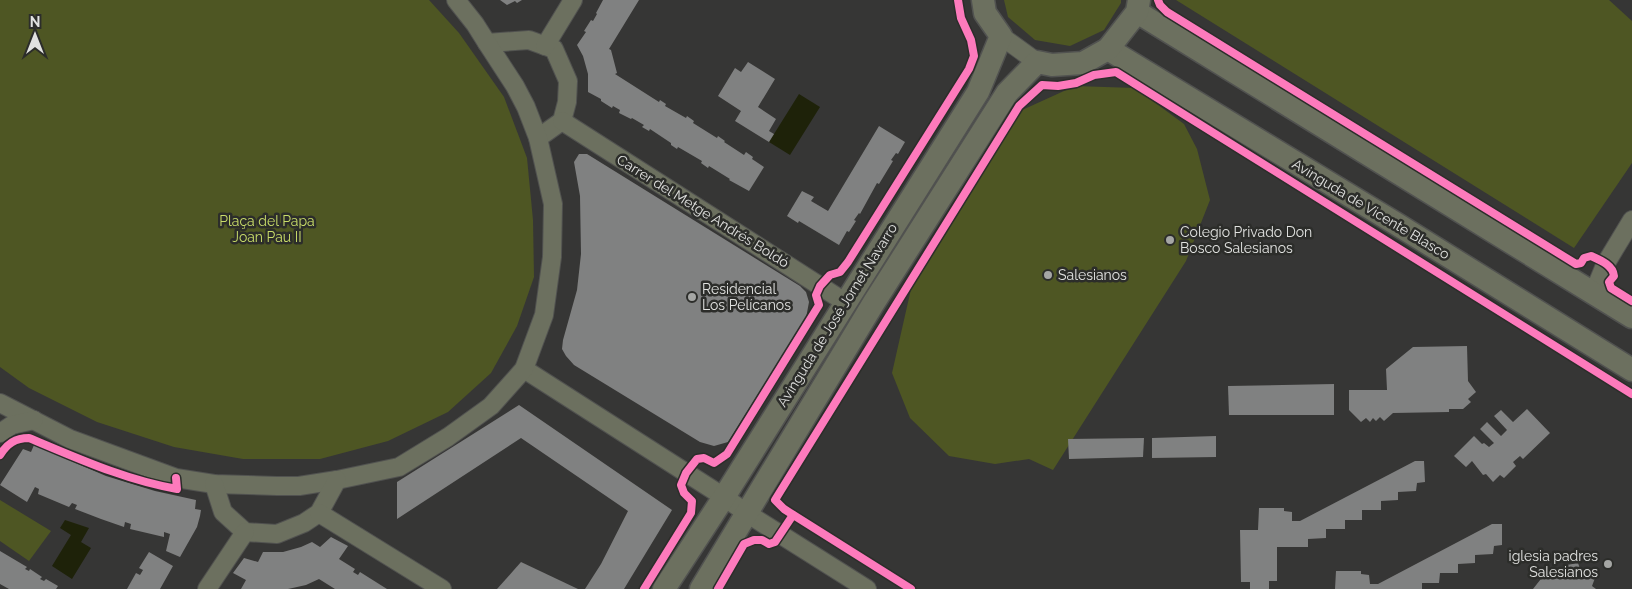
<svg xmlns="http://www.w3.org/2000/svg" width="1632" height="589" font-family="Raleway,sans-serif">
<style>
.green{fill:#4e5623}
.water{fill:#1e2209}
.building{fill:#808181}
.lines{fill:none;stroke-linecap:round;stroke-linejoin:round}
.minor-casing{stroke:#515250;stroke-width:20}
.tertiary-casing{stroke:#515250;stroke-width:25}
.minor{stroke:#6c705f;stroke-width:18}
.tertiary{stroke:#6c705f;stroke-width:22}
.cycleway-casing{stroke:#2c2d2a;stroke-width:11}
.cycleway{stroke:#fd7abc;stroke-width:8}
.poi-dot{fill:#a5a6a4;stroke:#2c2d2a;stroke-width:2}
.labels{text-anchor:middle;stroke-width:5;stroke-linejoin:round;paint-order:stroke}
.street-label{font-size:14px;fill:#e1e2e0;stroke:#2c2d2a}
.park-label{font-size:14px;fill:#c9dd69;stroke:#2c2d2a}
.poi-label{font-size:14px;fill:#e1e2e0;stroke:#2c2d2a;text-anchor:start}
</style>
<rect width="100%" height="100%" fill="#363635"/>
<!-- green -->
<g class="green">
<path d="M0,0H429L459,33L504,97L527,158L533,220L534,277L517,326L491,373L448,412L388,441L320,459H243L174,447L97,422L29,388L0,367Z"/>
<path d="M1004,0H1121V3L1104,30L1070,46L1035,40L1008,17Z"/>
<path d="M1176,0H1609L1632,21V163L1574,248Z"/>
<path d="M1075,86L1135,88L1184,124L1197,149L1210,200L1186,261L1053,470L1029,459L995,464L949,456L910,418L892,373L911,289L971,193L1020,111Z"/>
<path d="M0,500L51,531L29,561L0,541Z"/>
</g>
<!-- water -->
<g class="water">
<path d="M799,94L820,107L790,155L769,142Z"/>
<path d="M65,520L89,528L81,542L91,548L72,579L52,566L71,535L60,528Z"/>
</g>
<!-- building -->
<g class="building">
<path d="M500,0H522L517,3L515,1L507,5Z"/>
<path d="M603,0H639L609,49L611,50L617,73L615,74L659,102L660,100L666,104L665,106L686,118L687,116L694,121L693,123L717,138L718,136L725,141L724,142L744,155L746,152L753,157L752,159L764,167L749,191L729,180L730,179L709,166L708,168L701,163L702,161L678,147L677,149L671,145V143L650,129L649,131L642,127L644,125L632,118L631,119L619,113L620,110L613,106L612,108L601,101V99L588,92V74L583,56L577,45L586,32L584,31L591,20L593,21L597,14L596,13Z"/>
<path d="M748,62L775,79L758,107L776,119L769,131L774,134L769,142L735,121L741,111L718,96L735,68L741,72Z"/>
<path d="M879,126L905,142L898,154L896,153L891,160L893,161L879,184L877,183L860,214L859,213L854,220L856,221L849,232L847,231L839,245L799,221L798,223L787,216L802,191L814,197L811,201L828,211Z"/>
<path d="M579,154H587L800,286L806,292L809,302L806,318L728,442L714,446L700,442L574,365L566,356L562,349L563,340L577,290L581,254L580,196L574,162Z"/>
<path d="M1467,346L1468,381L1476,392L1468,399L1471,402L1463,409H1449V412L1393,413L1384,421L1380,417L1376,421L1373,418L1370,422L1366,418L1361,422L1349,410V390H1387L1386,369L1413,347Z"/>
<path d="M1334,384V415H1229L1228,386Z"/>
<path d="M519,405L672,510L624,589H585L601,564L628,511L521,438L397,519V482Z"/>
<path d="M1527,409L1550,433L1523,459L1520,456L1513,462L1516,466L1504,478L1500,475L1493,482L1486,474L1483,475L1472,461L1466,467L1454,456L1474,436L1482,444L1484,443L1489,447L1494,443L1480,429L1487,422L1501,436L1507,430L1494,416L1501,410L1513,422Z"/>
<path d="M1216,436V457L1152,458V438Z"/>
<path d="M1144,438L1143,457L1069,459L1068,439Z"/>
<path d="M34,445L106,476L155,491L196,500L195,509L201,510L200,516L197,527L180,557L166,551L170,534L164,532V537L130,529L131,524L125,522L124,527L101,519L75,509L77,505L72,503L69,507L38,494L39,489L35,487L27,502L0,485L23,449L31,452Z"/>
<path d="M1415,461H1424L1425,482L1417,483L1416,491L1398,492V500L1381,501V510H1362V520H1345V529H1326V538L1308,539V547H1277V581H1269V589H1250V582H1241L1240,530H1258L1259,508H1284V511L1292,512V521H1300Z"/>
<path d="M1492,524H1502V545L1494,546L1493,554L1475,555V563L1458,564V573H1440L1439,583H1422V589H1335L1336,571H1361V574L1369,575L1370,584H1378Z"/>
<path d="M331,537L348,546L339,559L355,569L353,572L358,575L360,572L387,589H335L319,579L306,585L288,589H241L246,580L233,573L244,558L258,562L263,552H283L301,547L312,542L320,547Z"/>
<path d="M0,551L27,567L25,569L29,571L30,569L42,577L40,579L44,581L46,579L58,586L56,589H9L0,584Z"/>
<path d="M149,552L173,566L160,589H127L136,573L140,575L143,570L139,568Z"/>
<path d="M521,562L578,589H497Z"/>
<path d="M1578,563L1582,574L1595,578L1592,586L1596,589H1533L1544,575L1567,565Z"/>
</g>
<g class="lines">
<!-- minor casing -->
<g class="minor-casing">
<g id="minor">
<path d="M1001,36L1037,62"/>
<path d="M487,43L529,40L554,49L568,81L567,102L562,121L538,138"/>
<path d="M545,46L573,0"/>
<path d="M562,121L845,302"/>
<path d="M1594,292L1606,263L1632,220"/>
<path d="M524,369L724,497L748,514L867,589"/>
<path d="M0,403L70,439L176,478L214,484L277,486H299L337,480L399,467L448,437L491,406L524,369L544,315L552,257L553,204L538,138L526,107L515,86L487,43L475,24L456,0"/>
<path d="M0,433L12,425L34,420"/>
<path d="M214,484L223,512L245,532L277,534L304,523L319,513L337,480"/>
<path d="M319,513L442,589"/>
<path d="M207,589L245,532"/>
</g>
</g>
<!-- tertiary casing -->
<g class="tertiary-casing">
<g id="tertiary">
<path d="M1137,12L1632,317"/>
<path d="M1108,49L1395,223L1632,370"/>
<path d="M664,589L724,497L978,92L1001,36L985,13L983,0"/>
<path d="M701,589L873,304L1007,93L1037,62L1052,65L1083,63L1108,49L1137,12L1139,0"/>
</g>
</g>
<!-- minor -->
<use href="#minor" class="minor"/>
<!-- tertiary -->
<use href="#tertiary" class="tertiary"/>
<!-- cycleway casing -->
<g class="cycleway-casing">
<g id="cycleway">
<path d="M1158,0L1160,5L1167,12L1576,264L1581,263L1584,258L1591,256C1600,260 1613,265 1614,276L1609,282L1611,288L1632,301"/>
<path d="M0,455C7,444 15,438 29,438C77,458 125,480 177,489L176,478"/>
<path d="M644,589L691,513L692,501L684,493L681,485L686,473L697,459L704,458L714,463L727,454L819,305L816,295L820,286L830,275L840,272L848,262L969,69L974,56L971,40L961,18L958,0"/>
<path d="M718,589L744,544L754,540H762L769,544L775,542L793,515"/>
<path d="M911,589L784,509L775,500L1019,106L1042,85L1058,86L1076,83L1094,75L1116,72L1632,394"/>
</g>
</g>
<!-- cycleway -->
<use href="#cycleway" class="cycleway"/>
</g>
<!-- markers -->
<g class="poi-dot">
<circle cx="1170" cy="240" r="5"/>
<circle cx="1048" cy="275" r="5"/>
<circle cx="692" cy="297" r="5"/>
<circle cx="1608" cy="564" r="5"/>
</g>
<g class="labels">
<!-- street labels -->
<g class="street-label">
<text transform="translate(1371 209) rotate(31)" y="5">Avinguda de Vicente Blasco</text>
<text transform="translate(703 211) rotate(32)" y="5">Carrer del Metge Andrés Boldó</text>
<text transform="translate(837 315) rotate(-58)" y="5">Avinguda de José Jornet Navarro</text>
</g>
<!-- park labels -->
<g class="park-label">
<text x="267" y="226">Plaça del Papa<tspan x="267" dy="16">Joan Pau II</tspan></text>
</g>
<!-- poi labels -->
<g class="poi-label">
<text x="1180" y="237">Colegio Privado Don<tspan x="1180" dy="16">Bosco Salesianos</tspan></text>
<text x="1058" y="280">Salesianos</text>
<text x="702" y="294">Residencial<tspan x="702" dy="16">Los Pelícanos</tspan></text>
<text x="1598" y="561" text-anchor="end">iglesia padres<tspan x="1598" dy="16">Salesianos</tspan></text>
</g>
</g>
<!-- north arrow -->
<g transform="translate(35 35)" stroke="#2c2d2a" stroke-width="4" paint-order="stroke">
<path d="M0-4L9 19L0 12L-9 19Z" fill="#e1e2e0"/>
<text y="-8" font-size="14" font-weight="bold" text-anchor="middle" fill="#e1e2e0">N</text>
</g>
</svg>
